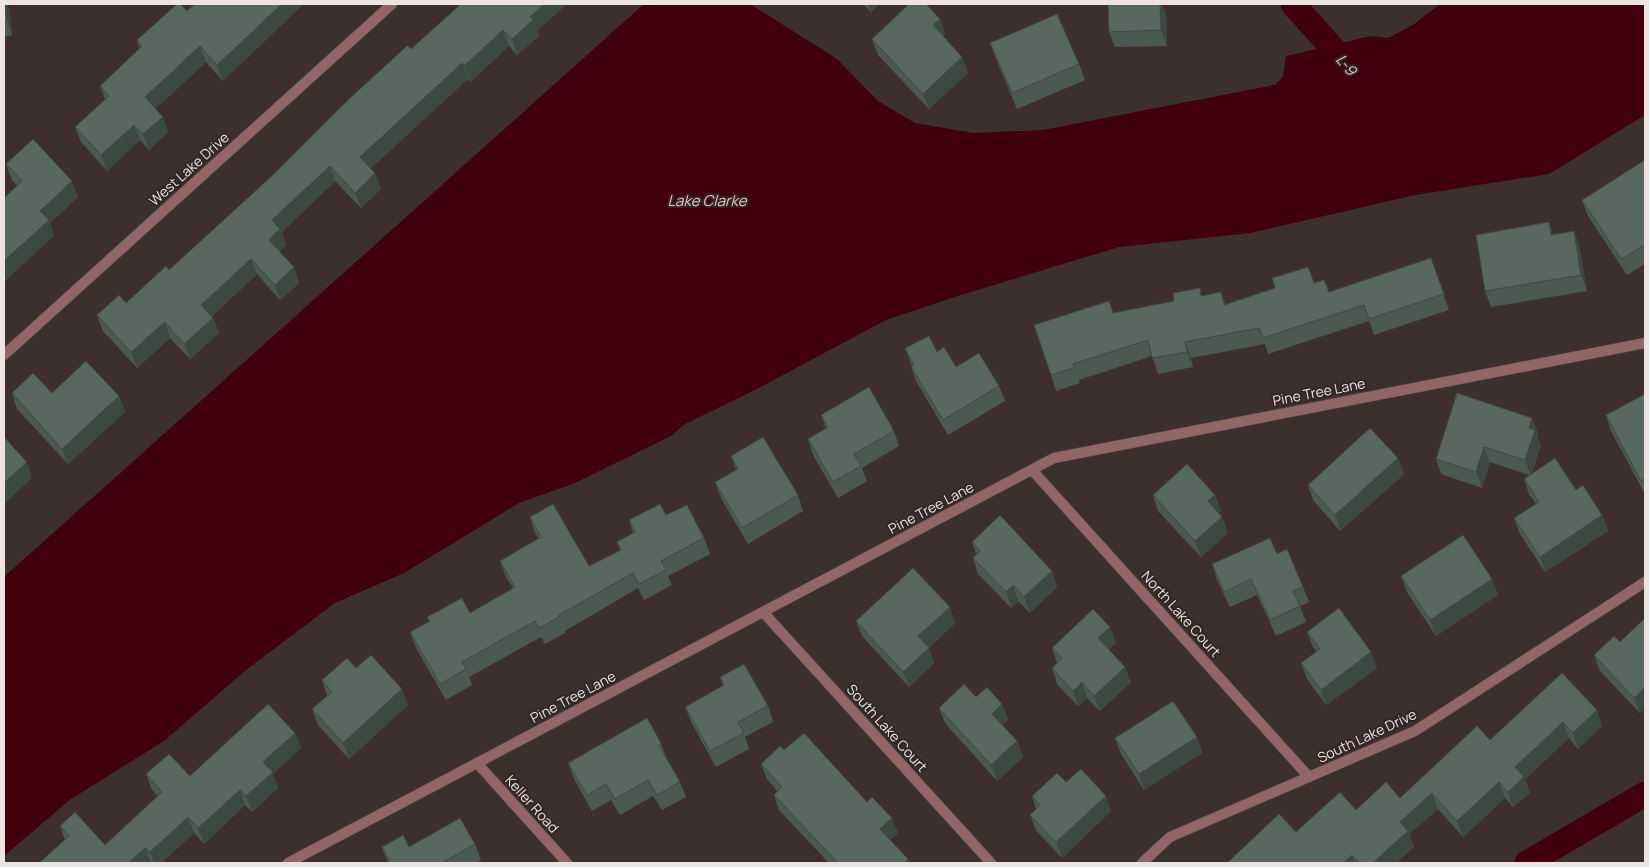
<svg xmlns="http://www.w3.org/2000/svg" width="1649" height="867" font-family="Manrope,sans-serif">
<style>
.water{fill:#41000d}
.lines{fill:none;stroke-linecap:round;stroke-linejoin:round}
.canal{stroke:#41000d;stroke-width:25}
.street-casing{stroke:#5a4c4c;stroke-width:11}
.street{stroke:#906667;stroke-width:10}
.wall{fill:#4c5953}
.shaded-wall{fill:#3e4843}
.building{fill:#586760;stroke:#3e4843}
.labels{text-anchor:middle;stroke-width:4;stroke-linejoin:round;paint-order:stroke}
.street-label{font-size:14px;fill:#ede3e3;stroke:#332526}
.water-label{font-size:15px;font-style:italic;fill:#f4bfc0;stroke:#332526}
</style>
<rect width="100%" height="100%" fill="#3e2f2f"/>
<!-- water -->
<path class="water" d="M644,4H750L837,59L878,101L915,123L973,133L1043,130L1275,85L1283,77L1286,56L1371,36L1388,38L1413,25L1440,4H1645V115L1549,174L1415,195L1250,233L1119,247L964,294L886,320L757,389L685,424L671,436L575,483L519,503L404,573L335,603L246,670L164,741L71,799L4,856V577Z"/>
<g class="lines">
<!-- canal -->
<g class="canal">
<path d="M1293,4L1353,71"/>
<path d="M1527,863L1645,794"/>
</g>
<!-- street casing -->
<g class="street-casing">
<g id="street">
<path d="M4,355L392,4"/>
<path d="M1032,470L1309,777"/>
<path d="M763,612L991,863"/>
<path d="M477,763L567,863"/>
<path d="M288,863L1054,458L1645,343"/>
<path d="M1142,863L1170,837L1415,731L1645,582"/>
</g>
</g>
<!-- street -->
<use href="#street" class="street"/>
</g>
<!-- wall -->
<g class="wall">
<path d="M4,4H8L12,35L4,37Z"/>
<path d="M195,4L223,81L206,62L155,109L168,132L149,150L140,140L107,171L81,142L75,127L105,99L100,86L140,49L137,40L187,11Z"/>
<path d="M461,4L537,31L539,36L517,55L509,46L470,82L468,79L370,168L381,189L361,208L335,181L282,232L286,245L279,251L299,283L280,300L257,274L212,316L213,318L219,333L190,359L170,338L137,368L103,331L97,315L126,303L169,270Z"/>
<path d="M863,4H879L871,12Z"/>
<path d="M1166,15L1167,46L1115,47L1109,32Z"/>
<path d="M940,19L945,34L943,36L962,57L968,73L929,109L878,55L872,39Z"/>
<path d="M990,43L1079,64L1085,80L1017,109L996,59Z"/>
<path d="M1645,160V264L1627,275L1588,216L1582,200Z"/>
<path d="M6,164L78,197L50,223L54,236L17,185L12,180Z"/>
<path d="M1574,231L1579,246L1587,291L1491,307L1485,291L1553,234Z"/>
<path d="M1431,258L1449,310L1374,335L1369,321L1268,354L1265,344L1191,358L1193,367L1158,374L1152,356L1079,380L1080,383L1056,391L1051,375L1109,301L1113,313L1221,292L1226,305L1314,283L1324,280L1329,292Z"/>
<path d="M905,348L937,352L956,367L999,386L1005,401L948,435L916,381L911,367L912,366Z"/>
<path d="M12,393H52L119,396L125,412L68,464L17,409Z"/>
<path d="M1645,394V494L1611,431L1606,415Z"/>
<path d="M821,415L894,431L899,446L862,468L867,481L838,498L813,455L808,439L826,428Z"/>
<path d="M1532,418L1538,434L1537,435L1541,446L1531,474L1576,490L1602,515L1608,531L1545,572L1520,534L1514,518L1536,504L1529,494L1524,479L1529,475L1490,462L1482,488L1441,474L1436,459Z"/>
<path d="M731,456L798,495L803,511L748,544L721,498L715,482L736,470Z"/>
<path d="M1398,458L1404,474L1340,531L1313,500L1308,485Z"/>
<path d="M1153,495H1215L1221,511L1218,513L1222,517L1228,533L1201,557L1158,511Z"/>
<path d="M666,515L704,538L710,554L668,576L672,585L644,600L638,588L565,631V633L545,644L541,637L469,677L472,685L446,700L416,648L410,632L429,622L427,617L470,613L513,588L506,577L500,561L539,539L535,533L530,517L589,566L620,551L617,542L633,533L629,520Z"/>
<path d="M972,542L1052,571L1057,587L1030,613L1018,601L1011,608L978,574L973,558L976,554Z"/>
<path d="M1277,554L1303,587L1309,602L1300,606L1306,622L1276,636L1257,595L1230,607L1217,580L1212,564Z"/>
<path d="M1401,576L1492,579L1498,595L1436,636L1407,592Z"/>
<path d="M1645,618V708L1640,713L1600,671L1594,655L1620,642Z"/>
<path d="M856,621L955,623L929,648L934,663L909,687L862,636Z"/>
<path d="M1307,632L1377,668L1326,705L1307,679L1301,663L1317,652L1313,647Z"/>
<path d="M1116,643L1109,649L1131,682L1100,711L1087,698L1078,706L1057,684L1052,668L1057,663L1052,648Z"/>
<path d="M356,668L408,705L349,759L318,725L312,709L327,696L322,680Z"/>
<path d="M1562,673L1602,726L1578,749L1569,738L1525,779L1530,793L1513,807L1505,798L1463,837L1438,809L1409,834L1414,847L1396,863H1227L1296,832L1356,810L1400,798L1490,740Z"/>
<path d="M720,677L768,706L773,722L745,737L749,749L716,767L691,722L685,707L723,686Z"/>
<path d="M976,697L1002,704L1008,720L1002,725L1017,741L1023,757L997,781L945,723L939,708Z"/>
<path d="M295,733L301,748L273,774L278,788L252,812L245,805L204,844L194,833L161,863H39L65,840L60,826L105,845L158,796L152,790L146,774L190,776Z"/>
<path d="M1197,737L1202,753L1144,790L1121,754L1115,738Z"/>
<path d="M661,743L667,759L680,782L686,797L662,810L653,796L620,815L611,800L592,811L574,779L568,763Z"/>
<path d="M784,750L867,802L898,833L890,840L910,863H829L779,810L774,795L777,791L767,779L761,764Z"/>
<path d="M1032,796L1111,811L1062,858L1036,830L1030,815L1036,809Z"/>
<path d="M475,844L481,860L475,863H388L382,847H409Z"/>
</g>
<!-- shaded-wall -->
<g class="shaded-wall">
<path d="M4,4H8L12,35L7,20Z"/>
<path d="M282,4H304L223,81L217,65Z"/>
<path d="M544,4H567L537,31L539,36L517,55L512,39L530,17Z"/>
<path d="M868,4H879L871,12Z"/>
<path d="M1160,4H1162L1166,15L1167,46L1161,30Z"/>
<path d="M940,19L945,34L938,41L933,25Z"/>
<path d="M503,30L509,46L470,82L464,66Z"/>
<path d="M200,46L206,62L151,113L145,97Z"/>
<path d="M962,57L968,73L929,109L923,94Z"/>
<path d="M462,63L468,79L366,173L360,157Z"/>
<path d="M163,117L168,132L149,150L143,134Z"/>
<path d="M134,125L140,140L107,171L101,155Z"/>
<path d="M330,166L335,181L282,232L286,245L275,256L269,240L272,220Z"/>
<path d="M375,173L381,189L361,208L355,193Z"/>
<path d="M72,181L78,197L50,223L54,236L4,282V261L40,211Z"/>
<path d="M1549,222L1554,238L1551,235Z"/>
<path d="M1574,231L1579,246L1587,291L1581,275Z"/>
<path d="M251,259L257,274L207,321L201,305Z"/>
<path d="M294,267L299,283L280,300L275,285Z"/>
<path d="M1221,292L1227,308L1224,305Z"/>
<path d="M213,318L219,333L190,359L184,344Z"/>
<path d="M165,322L170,338L137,368L131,352Z"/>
<path d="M1185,342L1191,358L1193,367L1187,352Z"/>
<path d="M119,396L125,412L68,464L62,449Z"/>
<path d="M1532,418L1538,434L1537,435L1541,446L1531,476L1525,460L1529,428Z"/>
<path d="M1484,447L1490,462L1482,488L1476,472Z"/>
<path d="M1398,458L1404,474L1340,531L1335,515Z"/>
<path d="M27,462L32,478L4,504V483Z"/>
<path d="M1215,495L1221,511L1214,517L1208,501Z"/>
<path d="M1602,515L1608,531L1545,572L1540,557Z"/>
<path d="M1222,517L1228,533L1201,557L1195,541Z"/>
<path d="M1052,571L1057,587L1030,613L1024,597Z"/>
<path d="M1492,579L1498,595L1436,636L1430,620Z"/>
<path d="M1013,585L1018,601L1011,608L1006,592Z"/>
<path d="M950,607L955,623L929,648L934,663L909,687L903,672L918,636Z"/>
<path d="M1110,627L1116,643L1104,654L1098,638Z"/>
<path d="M1371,652L1377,668L1326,705L1321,690Z"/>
<path d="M1125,667L1131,682L1100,711L1094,696Z"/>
<path d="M1082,682L1087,698L1078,706L1073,691Z"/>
<path d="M1645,687V708L1640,713L1634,698Z"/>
<path d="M402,689L408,705L349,759L343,743Z"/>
<path d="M1002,704L1008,720L998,729L992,714Z"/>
<path d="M1597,710L1602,726L1578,749L1573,733Z"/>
<path d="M1563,722L1569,738L1525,779L1530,793L1513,807L1508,792L1515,767Z"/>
<path d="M295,733L301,748L273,774L278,788L252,812L246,796L263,762Z"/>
<path d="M1197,737L1202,753L1144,790L1139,774Z"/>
<path d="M1017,741L1023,757L997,781L991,765Z"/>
<path d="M1499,782L1505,798L1463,837L1457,821Z"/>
<path d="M240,790L245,805L204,844L198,828Z"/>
<path d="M1432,793L1438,809L1409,834L1414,847L1396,863H1373L1400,822Z"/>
<path d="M1106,796L1111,811L1062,858L1056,842Z"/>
<path d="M188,817L194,833L161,863H154L150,852Z"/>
<path d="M892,818L898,833L885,844L880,829Z"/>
<path d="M145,848L151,863H128Z"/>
<path d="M1352,855L1355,863H1343Z"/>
<path d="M908,859L910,863H904Z"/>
</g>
<!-- building -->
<g class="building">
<path d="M4,4L7,20H4Z"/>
<path d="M177,4H180L187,11L195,4H282L217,65L200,46L145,97L163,117L143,134L134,125L101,155L75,127L109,96L100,86L142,46L137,40Z"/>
<path d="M461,4H544L530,17L533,20L512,39L503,30L464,66L462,63L360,157L375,173L355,193L330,166L272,220L280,229L269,240L294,267L275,285L251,259L201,305L213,318L184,344L165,322L131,352L97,315L119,295L126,303L166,266L169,270L274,174L348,100L408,45L411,49Z"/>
<path d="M909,4H926L940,19L933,25L962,57L923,94L872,39Z"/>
<path d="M1108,4H1160L1161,30L1109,32Z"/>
<path d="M1057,14L1079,64L1012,93L990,43Z"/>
<path d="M33,139L72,181L40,211L49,220L4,261V198L22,181L6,164Z"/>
<path d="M1645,160V245L1621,259L1582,200Z"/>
<path d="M1549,222L1551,235L1574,231L1581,275L1485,291L1476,235Z"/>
<path d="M1431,258L1444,294L1369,319L1364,305L1263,338L1259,328L1185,342L1187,352L1152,358L1148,340L1073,364L1074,368L1051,375L1034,325L1109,301L1113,313L1174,301L1173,293L1200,288L1201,296L1221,292L1224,305L1275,288L1272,278L1308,267L1314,283L1324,280L1329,292Z"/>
<path d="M929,336L937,352L944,347L956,367L979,353L999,386L943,420L911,367L914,365L905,348Z"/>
<path d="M86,361L119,396L62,449L12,393L33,373L52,393Z"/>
<path d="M869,387L894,431L854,454L861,466L833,482L808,439L828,427L821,415Z"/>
<path d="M1457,393L1532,418L1529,428L1535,430L1525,460L1484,447L1476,472L1436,459Z"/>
<path d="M1645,394V479L1641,481L1606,415Z"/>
<path d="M1370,428L1398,458L1335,515L1308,485Z"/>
<path d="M4,437L27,462L4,483Z"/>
<path d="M763,437L798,495L742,528L715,482L738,469L731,456Z"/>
<path d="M1555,458L1576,490L1583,485L1602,515L1540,557L1514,518L1539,502L1524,479Z"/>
<path d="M1187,464L1215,495L1208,501L1222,517L1195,541L1153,495Z"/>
<path d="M553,504L589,566L621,550L617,542L635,532L629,520L660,504L666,515L687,505L704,538L661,561L666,570L639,584L633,573L559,615V617L539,628L535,621L462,662L466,669L440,684L410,632L430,621L427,617L462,598L470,613L515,587L500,561L541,537L530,517Z"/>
<path d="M1000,515L1052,571L1024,597L1013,585L1006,592L973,558L980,551L972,542Z"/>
<path d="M1463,535L1492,579L1430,620L1401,576Z"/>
<path d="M1270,538L1277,554L1287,549L1303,587L1293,591L1300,606L1270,620L1251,579L1224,592L1212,564Z"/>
<path d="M913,568L950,607L918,636L929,648L903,672L856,621Z"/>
<path d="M1339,608L1371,652L1321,690L1301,663L1320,649L1307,632Z"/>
<path d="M1093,609L1110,627L1098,638L1125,667L1094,696L1082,682L1073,691L1052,668L1062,658L1052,648Z"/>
<path d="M1645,618V687L1634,698L1594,655L1614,636L1620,642Z"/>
<path d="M371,655L402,689L343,743L312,709L332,692L322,680L347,658L356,668Z"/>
<path d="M744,664L768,706L738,722L744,733L710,751L685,707L724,685L720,677Z"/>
<path d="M1562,673L1597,710L1573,733L1563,722L1515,767L1524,777L1508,792L1499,782L1457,821L1432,793L1400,822L1408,831L1373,863H1360L1352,855L1343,863H1227L1279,814L1296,832L1340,792L1356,810L1386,782L1400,798L1477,726L1490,740Z"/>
<path d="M964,684L976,697L987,687L1002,704L992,714L1017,741L991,765L939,708Z"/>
<path d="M1173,701L1197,737L1139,774L1115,738Z"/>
<path d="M268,704L295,733L263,762L273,772L246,796L240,790L198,828L188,817L150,852L145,848L128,863H39L69,836L60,826L75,812L105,845L162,792L146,774L169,754L190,776Z"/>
<path d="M647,718L661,743L659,745L680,782L657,795L648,780L615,799L606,784L587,795L568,763Z"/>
<path d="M804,733L867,802L872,797L892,818L880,829L908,859L904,863H838L774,795L782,787L761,764L780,746L784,750Z"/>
<path d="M1081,769L1106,796L1056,842L1030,815L1040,805L1032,796L1057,773L1066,782Z"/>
<path d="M460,818L475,844L442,863H391L382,847L403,835L409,847Z"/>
</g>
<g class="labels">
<!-- street labels -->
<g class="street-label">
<text transform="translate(189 169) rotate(-42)" y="5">West Lake Drive</text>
<text transform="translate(1319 392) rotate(-11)" y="5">Pine Tree Lane</text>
<text transform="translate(931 508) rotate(-28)" y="5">Pine Tree Lane</text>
<text transform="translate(1181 614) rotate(48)" y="5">North Lake Court</text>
<text transform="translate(573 697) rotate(-28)" y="5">Pine Tree Lane</text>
<text transform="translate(887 728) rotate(48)" y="5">South Lake Court</text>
<text transform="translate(1367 736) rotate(-25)" y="5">South Lake Drive</text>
<text transform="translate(532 804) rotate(48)" y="5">Keller Road</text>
</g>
<!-- water labels -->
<g class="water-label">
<text transform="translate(1346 65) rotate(49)" y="5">L-9</text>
<text x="707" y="206">Lake Clarke</text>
</g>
</g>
<!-- border -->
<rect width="1649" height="867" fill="none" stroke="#ede3e3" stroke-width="10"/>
</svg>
